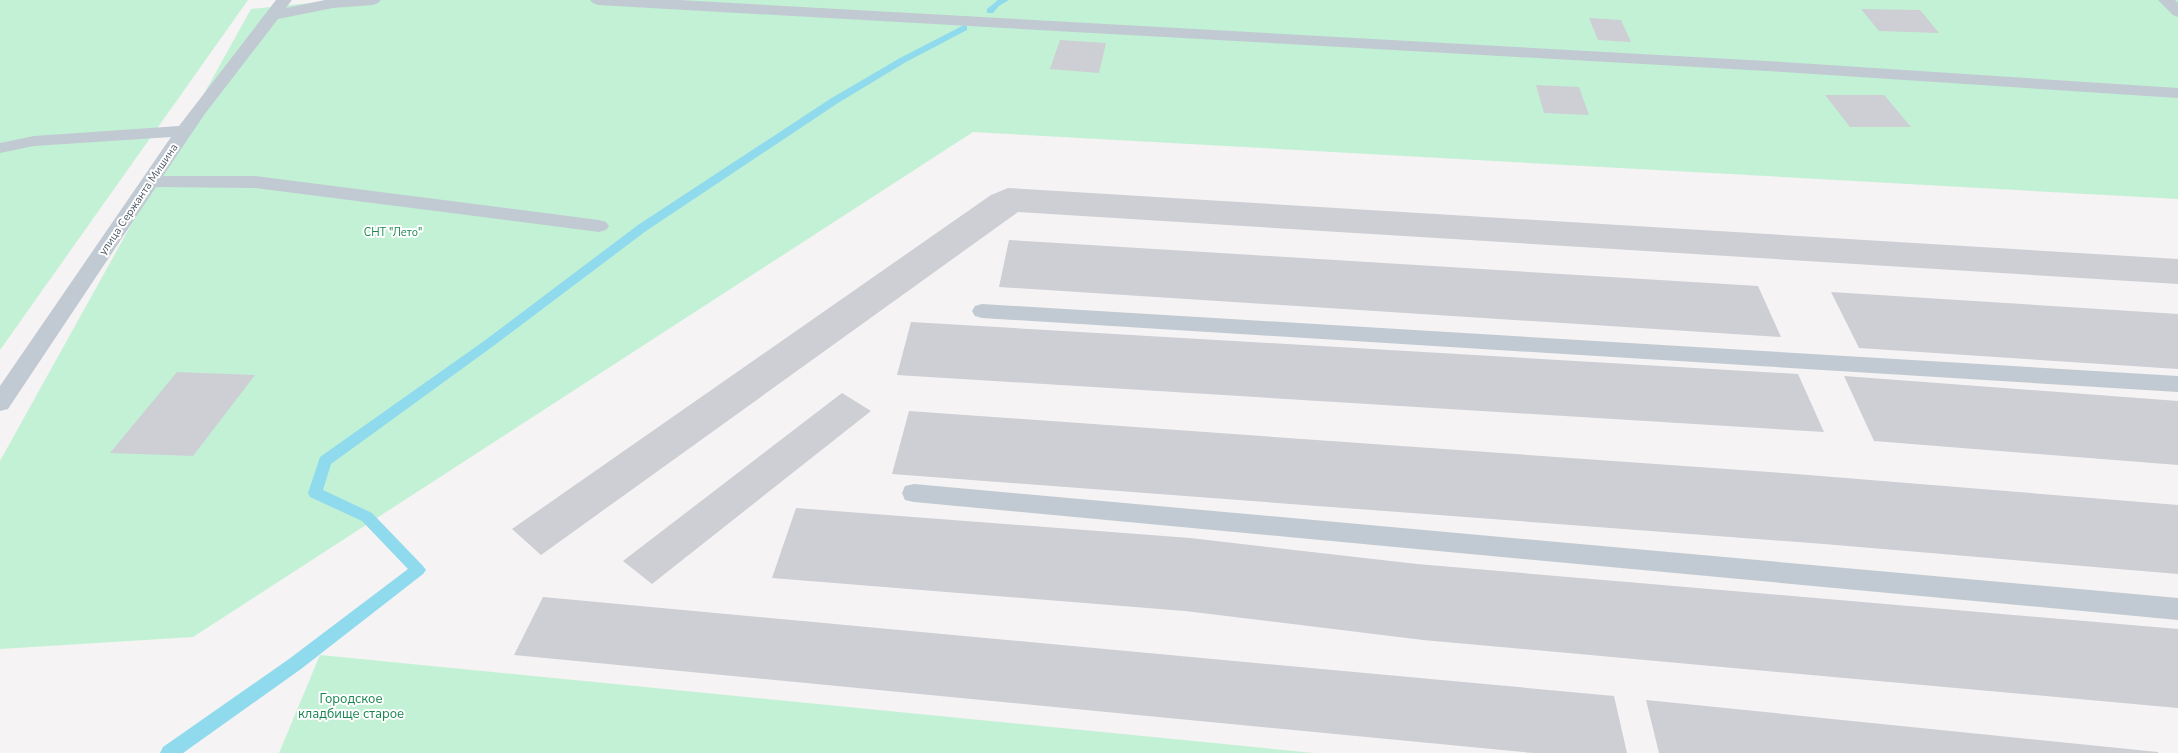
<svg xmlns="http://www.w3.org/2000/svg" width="2178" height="753" font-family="'Nunito Sans',sans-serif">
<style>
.green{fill:#c3f1d5}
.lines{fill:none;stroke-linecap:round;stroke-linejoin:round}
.stream{fill:#90daee;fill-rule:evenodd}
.building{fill:#cdcfd5}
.minor{fill:#c1cad2;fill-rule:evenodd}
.labels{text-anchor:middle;stroke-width:4;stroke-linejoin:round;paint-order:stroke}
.street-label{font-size:11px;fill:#4a5661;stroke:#fff}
.park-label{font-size:11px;fill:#17864f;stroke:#fff}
.near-park-label{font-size:13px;fill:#17864f;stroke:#fff}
</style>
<rect width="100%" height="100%" fill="#f5f3f3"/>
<!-- green -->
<g class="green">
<path d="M0,0H248L0,350Z"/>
<path d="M339,0H2178V199L973,132L193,637L0,649V461L251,9Z"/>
<path d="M320,655L1314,753H279Z"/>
</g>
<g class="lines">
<!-- stream -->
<g class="stream">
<path d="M998,0H1009L999,6L993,13H987V9Z"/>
<path d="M964,25L967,26V30L906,62L838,103L646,231L492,347L331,464L323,490L372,513L423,566L426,570L423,574L301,669L183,753H160L163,747L289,659L408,569L362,521L310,497L308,493L320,457L484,341L638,225L830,99L900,58Z"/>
</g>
</g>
<!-- building -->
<g class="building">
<path d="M1861,9L1920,10L1939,33L1879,31Z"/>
<path d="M1589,18L1621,20L1631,42L1598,40Z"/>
<path d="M1060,40L1106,43L1099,73L1050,69Z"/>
<path d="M1536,85L1579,87L1589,115L1544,113Z"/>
<path d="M1825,95H1884L1911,127H1850Z"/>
<path d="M1008,188L2178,259V284L1018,212L541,555L512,529L991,195Z"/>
<path d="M1009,240L1758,286L1781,337L999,287Z"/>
<path d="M1831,292L2178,314V369L1859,348Z"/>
<path d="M911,322L1798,374L1824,432L897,375Z"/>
<path d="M177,372L255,375L193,456L110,453Z"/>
<path d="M1844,376L2178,401V465L1874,441Z"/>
<path d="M842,393L871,411L652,584L623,561Z"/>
<path d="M909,411L1796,474L2178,505V574L1824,544L892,474Z"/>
<path d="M796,508L1190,538L1417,564L2178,629V708L1423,640L1185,611L772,578Z"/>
<path d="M543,597L1614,696L1627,753H1533L514,655Z"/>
<path d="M1646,700L2158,752V753H1659Z"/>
</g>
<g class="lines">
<!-- minor -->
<g class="minor">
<path d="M276,0H292L286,8L325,0H381L378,3L373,5L333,8L278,19L204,115L163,176H255L599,220L606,222L609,226L606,230L599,232L255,188L156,187L8,409L0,411V386L171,137L34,146L0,153V143L34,136L179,126Z"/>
<path d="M590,0H679L1783,62L2178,88V98L1783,72L598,5L593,3Z"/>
<path d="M2158,0H2175L2178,3V17L2173,15Z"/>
<path d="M982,304L2178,376V392L982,318L975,316L972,311L975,306Z"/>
<path d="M914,484L2178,598V620L914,502L905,500L902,493L905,486Z"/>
</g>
</g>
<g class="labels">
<!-- street labels -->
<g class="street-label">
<text transform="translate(138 199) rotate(-56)" y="4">улица Сержанта Мишина</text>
</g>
<!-- park labels -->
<g class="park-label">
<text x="393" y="236">СНТ "Лето"</text>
</g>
<!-- near-park labels -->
<g class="near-park-label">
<text x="351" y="703">Городское<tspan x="351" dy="15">кладбище старое</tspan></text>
</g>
</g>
</svg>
